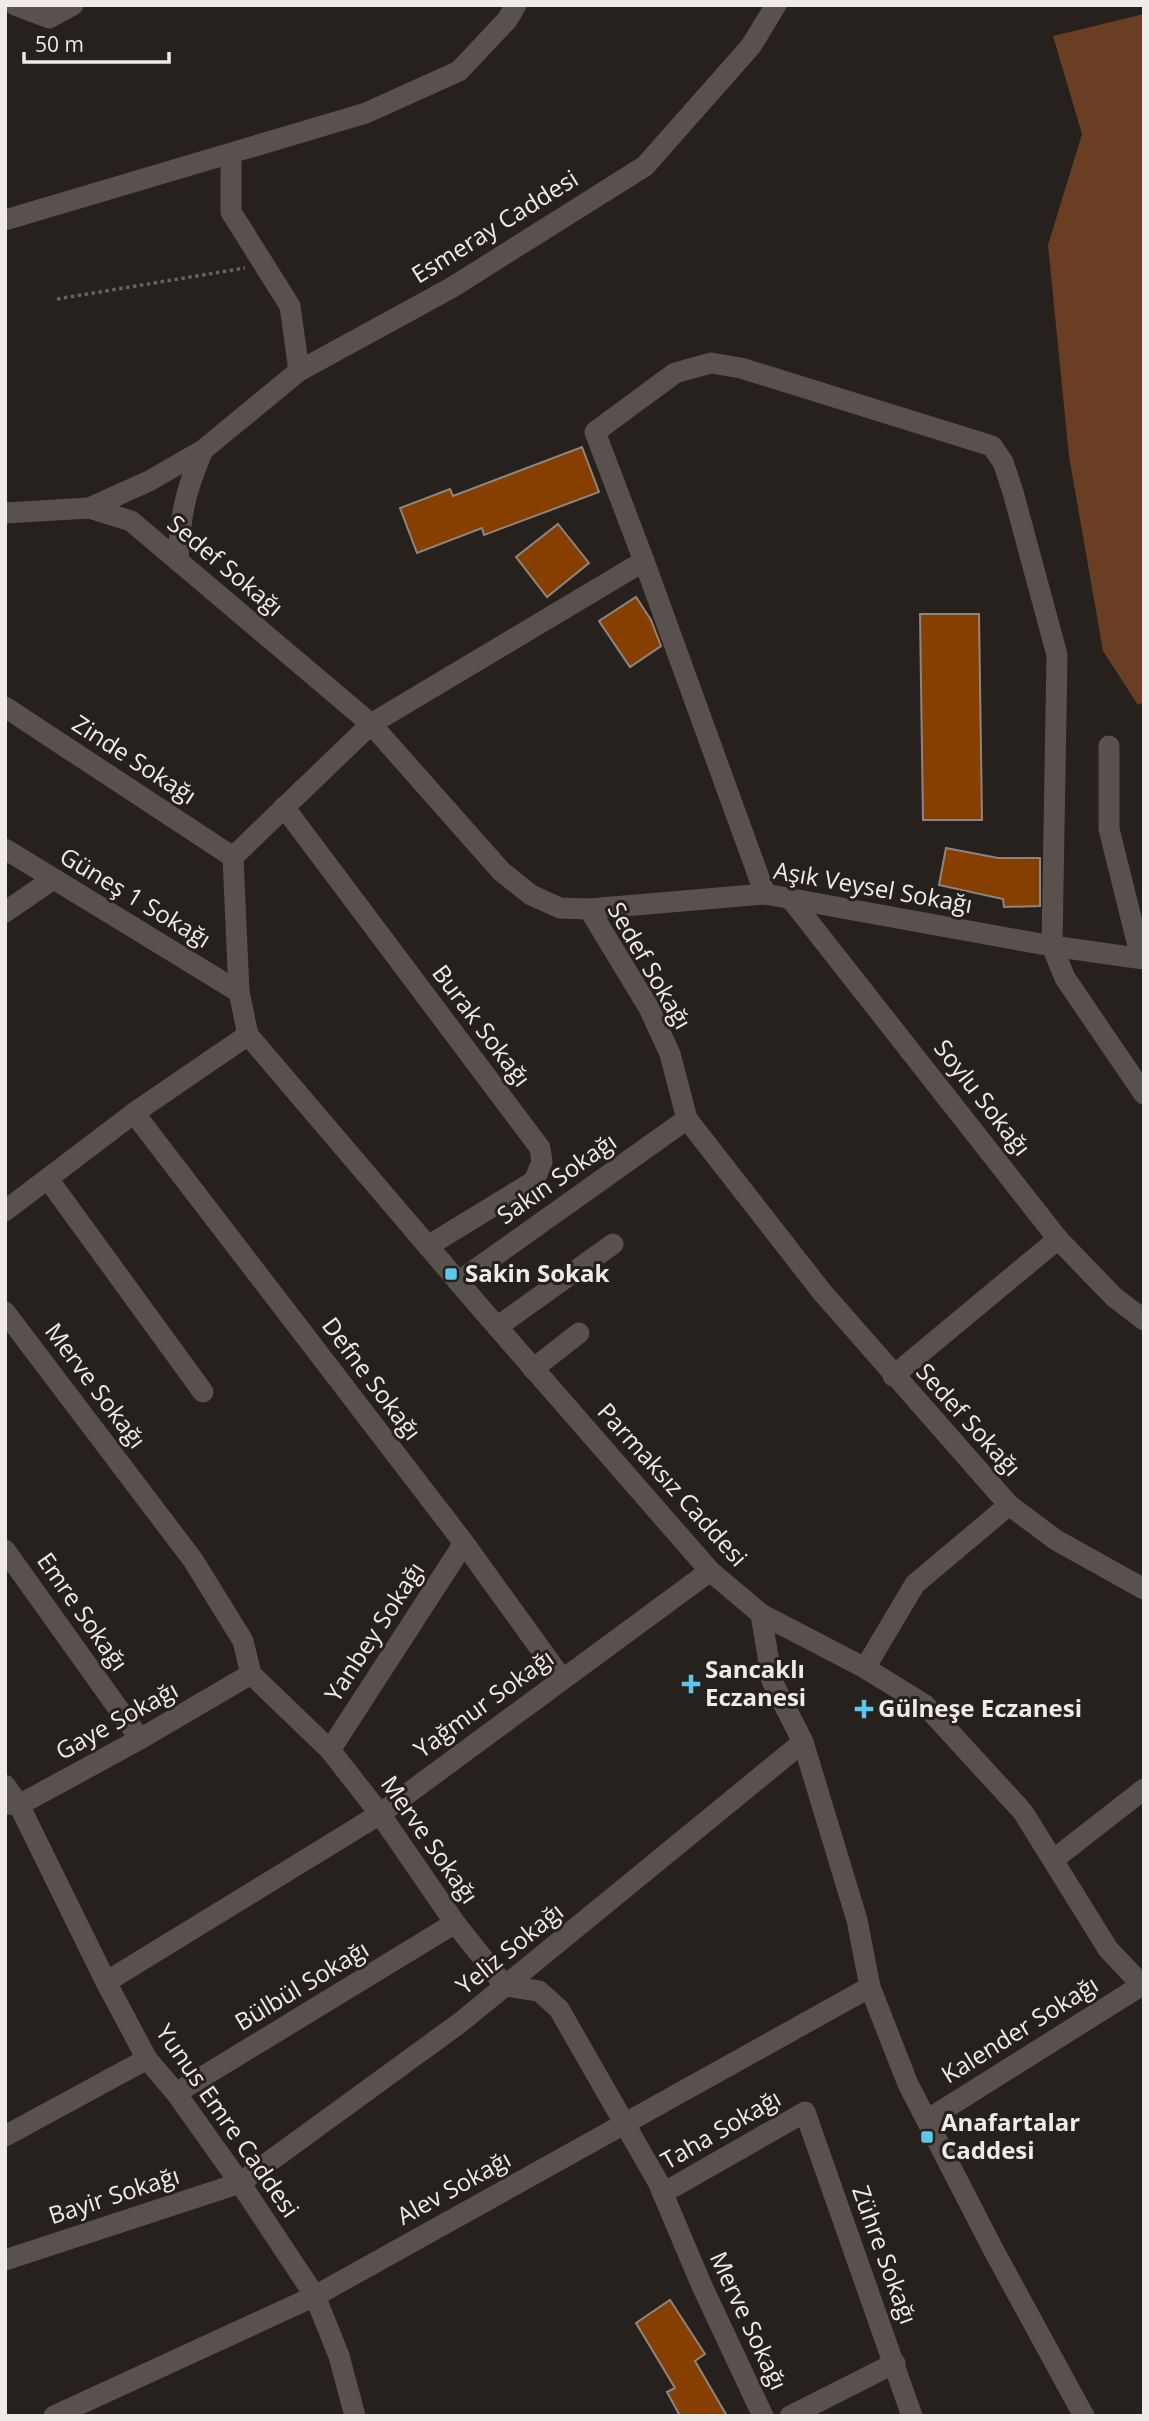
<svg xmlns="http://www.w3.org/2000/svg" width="1149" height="2421" font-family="'Open Sans',sans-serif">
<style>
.green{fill:#693e22}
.building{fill:#873f00;stroke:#8d8581;stroke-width:2}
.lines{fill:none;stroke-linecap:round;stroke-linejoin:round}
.path{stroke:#67615e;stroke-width:3.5;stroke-dasharray:3.5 3.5;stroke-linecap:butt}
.minor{stroke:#58514d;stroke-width:21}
.poi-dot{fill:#5cc7e8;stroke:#27211d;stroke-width:2.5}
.labels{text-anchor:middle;stroke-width:6;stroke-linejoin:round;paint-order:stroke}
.street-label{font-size:24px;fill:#efebe8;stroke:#27211d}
.poi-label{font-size:24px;font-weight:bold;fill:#efebe8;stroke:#27211d;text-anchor:start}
</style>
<rect width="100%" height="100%" fill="#27211d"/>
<!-- green -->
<path class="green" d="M1144,14V702L1138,705L1103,651L1069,456L1048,245L1082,134L1053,36Z"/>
<!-- building -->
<g class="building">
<path d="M582,447L599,492L484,535L482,528L417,553L400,508L450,489L453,496Z"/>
<path d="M558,524L589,563L547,597L516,557Z"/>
<path d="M636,597L651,620L661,646L630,667L599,621Z"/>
<path d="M920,614H979L982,820H923Z"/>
<path d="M946,848L998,858H1040V906L1004,907L1003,899L939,885Z"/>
<path d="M670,2300L705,2354L695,2361L727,2416H680L667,2392L675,2388L636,2323Z"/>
</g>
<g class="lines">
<!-- path -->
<path class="path" d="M57,299L245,268"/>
<!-- minor -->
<g class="minor">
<path d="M15,5L49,18L73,5"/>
<path d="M231,154V212L290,306L299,371"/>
<path d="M5,220L366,113L459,71L507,20L516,5"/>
<path d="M89,508L149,481L203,450L299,371L451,288L645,166L751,46L776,5"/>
<path d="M5,513L89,508L131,521L371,724L501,871L531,895L560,908L589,909L765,894L1052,946L1144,959"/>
<path d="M178,561C180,517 185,491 203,450"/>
<path d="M644,561L765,894"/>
<path d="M5,707L233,857"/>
<path d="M1109,746V829L1141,958"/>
<path d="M284,807L540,1148L542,1162L534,1181L428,1246"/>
<path d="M5,849L239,992"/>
<path d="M790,898L1058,1239L1114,1297L1144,1320"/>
<path d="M589,909L649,1008L670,1054L687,1119L822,1292L1009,1505L1056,1540L1144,1589"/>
<path d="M5,912L53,879"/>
<path d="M1144,1094L1065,978L1052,946L1057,655L1013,492L1003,462L992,446L741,368L711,363L675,373L595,432L644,561L371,724L233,857L239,992L248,1035L479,1306L710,1571L761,1614L865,1668L925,1705L1023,1812L1108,1949L1144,1987"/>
<path d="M134,1113L464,1543L562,1679"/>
<path d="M48,1179L203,1392"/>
<path d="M5,1211L134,1113L248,1035"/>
<path d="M458,1282L687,1119"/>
<path d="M5,1312L193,1560L243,1641L251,1674L330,1750L380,1814L455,1923L505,1986L539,1991L559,2009L658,2182L702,2286L763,2416"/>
<path d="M497,1327L613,1244"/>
<path d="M533,1369L579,1333"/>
<path d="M893,1376L1058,1239"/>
<path d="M5,1550L140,1739"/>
<path d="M761,1614L772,1681L803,1742L857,1920L870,1987L908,2084L994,2251L1084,2416"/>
<path d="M865,1668L915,1584L1009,1505"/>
<path d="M330,1750L464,1543"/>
<path d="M5,1785L19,1805L106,1982L147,2059L176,2093L240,2183L315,2296L339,2356L355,2416"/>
<path d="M8,1804L19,1805L140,1739L251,1674"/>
<path d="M1053,1860L1144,1789"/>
<path d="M106,1982L380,1814L710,1571"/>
<path d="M176,2093L455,1923"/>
<path d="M927,2120L1142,1985"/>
<path d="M5,2136L147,2059"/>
<path d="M663,2193L805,2112L912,2416"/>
<path d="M5,2260L240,2183L461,2022L803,1742"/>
<path d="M54,2416L315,2296L870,1987"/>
<path d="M790,2416L895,2363"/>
</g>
</g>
<!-- markers -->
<g class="poi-dot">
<rect x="444" y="1267" width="14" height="14" rx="3.5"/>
<path d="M687.5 1673.5h7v7h7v7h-7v7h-7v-7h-7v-7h7z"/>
<path d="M860.5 1698.5h7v7h7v7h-7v7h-7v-7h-7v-7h7z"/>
<rect x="920" y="2130" width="14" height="14" rx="3.5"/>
</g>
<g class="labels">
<!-- street labels -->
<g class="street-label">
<text transform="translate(495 227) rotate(-32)" y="8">Esmeray Caddesi</text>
<text transform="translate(225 566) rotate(40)" y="8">Sedef Sokağı</text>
<text transform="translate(134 760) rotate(33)" y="8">Zinde Sokağı</text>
<text transform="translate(873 888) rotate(10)" y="8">Aşık Veysel Sokağı</text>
<text transform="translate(135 898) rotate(31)" y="8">Güneş 1 Sokağı</text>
<text transform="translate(649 966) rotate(60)" y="8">Sedef Sokağı</text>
<text transform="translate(481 1026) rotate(53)" y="8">Burak Sokağı</text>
<text transform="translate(982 1098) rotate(52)" y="8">Soylu Sokağı</text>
<text transform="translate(557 1179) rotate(-35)" y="8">Sakın Sokağı</text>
<text transform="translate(371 1379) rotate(53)" y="8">Defne Sokağı</text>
<text transform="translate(95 1386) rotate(53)" y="8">Merve Sokağı</text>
<text transform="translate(968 1420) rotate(48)" y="8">Sedef Sokağı</text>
<text transform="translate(672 1485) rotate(48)" y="8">Parmaksız Caddesi</text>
<text transform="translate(82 1612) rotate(55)" y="8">Emre Sokağı</text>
<text transform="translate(375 1632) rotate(-57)" y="8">Yanbey Sokağı</text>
<text transform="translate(484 1704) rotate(-36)" y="8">Yağmur Sokağı</text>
<text transform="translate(117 1721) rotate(-29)" y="8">Gaye Sokağı</text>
<text transform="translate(429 1840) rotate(55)" y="8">Merve Sokağı</text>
<text transform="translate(510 1949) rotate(-39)" y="8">Yeliz Sokağı</text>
<text transform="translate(302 1986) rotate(-31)" y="8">Bülbül Sokağı</text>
<text transform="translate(1020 2030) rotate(-32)" y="8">Kalender Sokağı</text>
<text transform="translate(227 2121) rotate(55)" y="8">Yunus Emre Caddesi</text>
<text transform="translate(721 2130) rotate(-30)" y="8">Taha Sokağı</text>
<text transform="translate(454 2188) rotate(-29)" y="8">Alev Sokağı</text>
<text transform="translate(114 2196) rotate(-18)" y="8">Bayir Sokağı</text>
<text transform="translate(884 2255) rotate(70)" y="8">Zühre Sokağı</text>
<text transform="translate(748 2321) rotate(65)" y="8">Merve Sokağı</text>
</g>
<!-- poi labels -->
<g class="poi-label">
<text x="465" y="1282">Sakin Sokak</text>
<text x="705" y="1678">Sancaklı<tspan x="705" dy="28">Eczanesi</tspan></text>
<text x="878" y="1717">Gülneşe Eczanesi</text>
<text x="941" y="2131">Anafartalar<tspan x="941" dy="28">Caddesi</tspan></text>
</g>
</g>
<!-- border -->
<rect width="1149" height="2421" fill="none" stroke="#efebe8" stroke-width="14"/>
<!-- scale -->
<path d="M24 52v10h145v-10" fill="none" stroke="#efebe8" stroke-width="3.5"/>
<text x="35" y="52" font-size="21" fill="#efebe8" stroke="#27211d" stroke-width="5" paint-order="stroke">50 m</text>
</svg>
